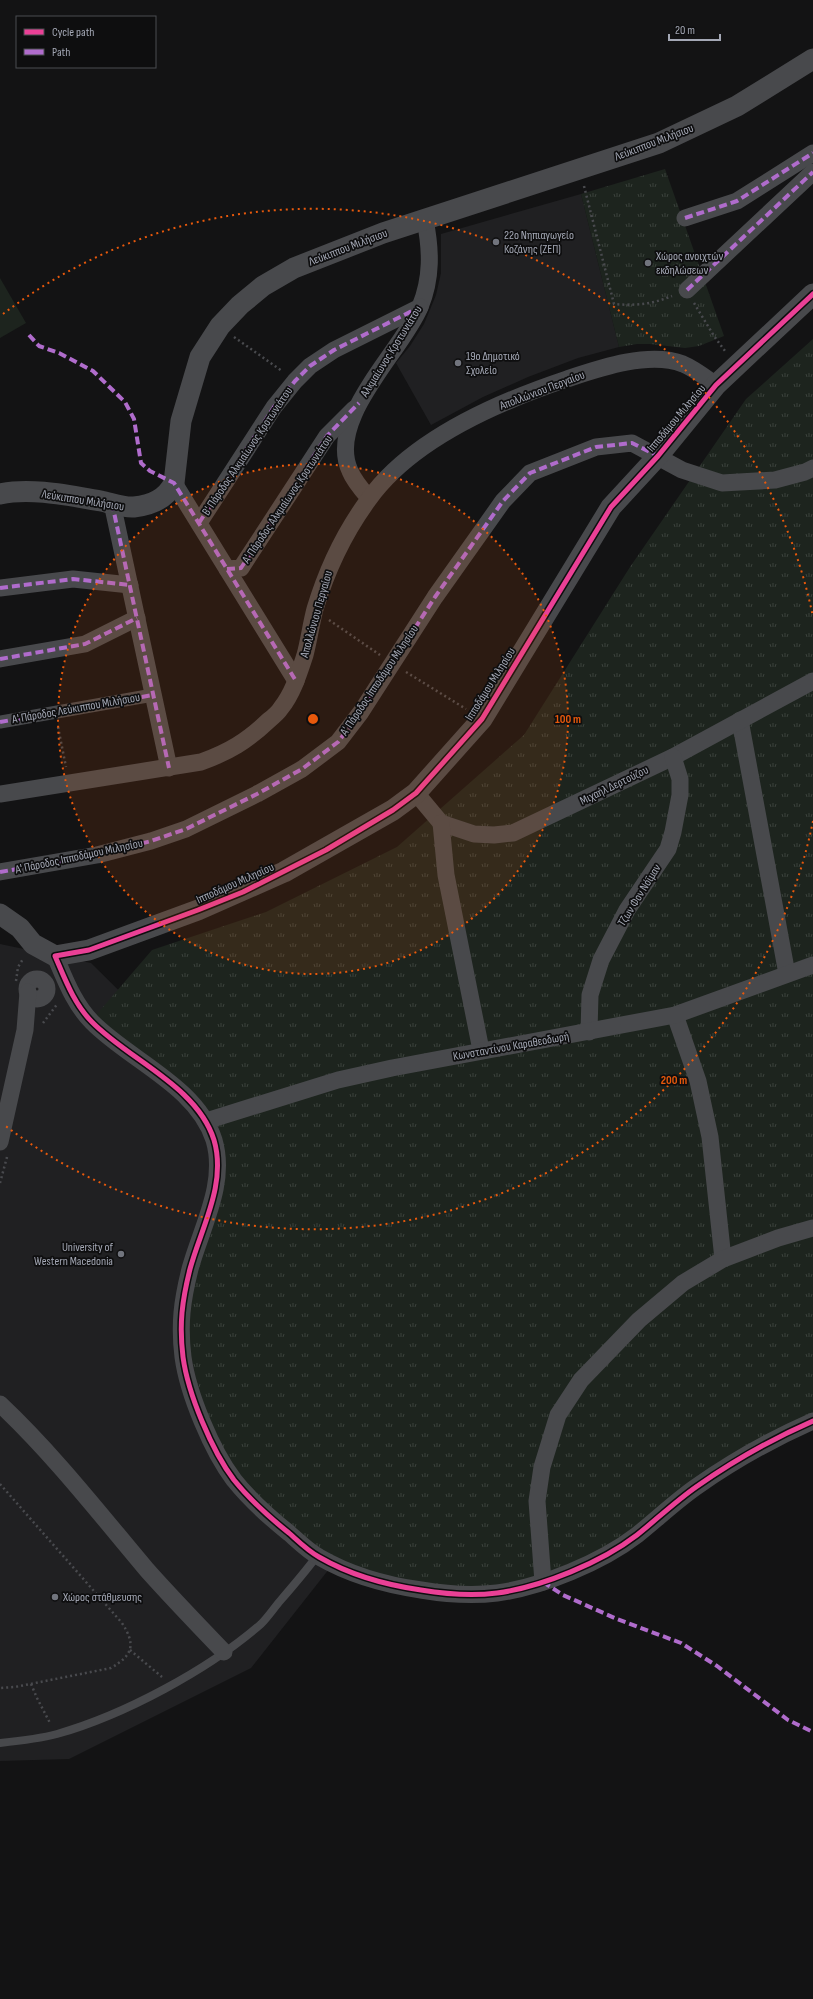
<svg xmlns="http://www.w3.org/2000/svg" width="813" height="1999" font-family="'Sofia Sans Condensed',sans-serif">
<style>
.built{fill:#202022}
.grass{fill:url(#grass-tufts)}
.pitch{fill:#1d241e}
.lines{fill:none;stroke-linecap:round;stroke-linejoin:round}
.path{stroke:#494a4e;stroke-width:2.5;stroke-dasharray:2 3;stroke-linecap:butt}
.service{stroke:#48494c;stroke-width:8}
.pedestrian{stroke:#48494c;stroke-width:13}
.minor{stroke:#48494c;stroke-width:17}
.tertiary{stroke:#48494c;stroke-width:21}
.quiet{stroke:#b06ccc;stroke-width:4;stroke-dasharray:8 4;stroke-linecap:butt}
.cycleway-casing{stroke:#0e0e0f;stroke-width:8}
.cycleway{stroke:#ea4096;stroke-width:5}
.ring{fill:none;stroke:#e8590c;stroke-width:2;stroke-dasharray:2 4}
.poi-dot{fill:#71747d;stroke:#0e0e0f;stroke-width:1.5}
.labels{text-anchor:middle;stroke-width:3.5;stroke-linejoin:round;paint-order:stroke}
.street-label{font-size:12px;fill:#a4a8b5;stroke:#0e0e0f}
.poi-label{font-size:12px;fill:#a4a8b5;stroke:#0e0e0f;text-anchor:start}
.centre{fill:#e8590c;stroke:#0e0e0f;stroke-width:2}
.ring-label{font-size:12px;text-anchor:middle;font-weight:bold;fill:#e8590c;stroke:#0e0e0f;stroke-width:3.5;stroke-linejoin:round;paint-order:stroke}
</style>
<defs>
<pattern id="grass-tufts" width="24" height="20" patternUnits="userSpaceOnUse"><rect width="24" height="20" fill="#1d241e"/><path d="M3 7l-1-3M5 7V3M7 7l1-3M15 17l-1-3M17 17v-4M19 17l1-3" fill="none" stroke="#3b413c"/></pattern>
</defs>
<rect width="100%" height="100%" fill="#131314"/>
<!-- built -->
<g class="built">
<path d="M581,194L619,347L578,358L528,377L483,397L431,425L396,363L410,346L424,324L436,295L441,273V234Z"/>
<path d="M0,944L91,963L268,1138L359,1531L251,1668L69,1759L0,1761Z"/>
</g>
<!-- grass -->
<g class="grass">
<path d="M665,169L724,336L699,346L685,348L650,344H637L619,347L581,194Z"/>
<path d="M813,339V1421L795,1429L635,1537L497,1593L360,1576L280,1526L209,1436L181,1311L214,1193L206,1121L91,1021L152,950L266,912L397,847L524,735L630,567L746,399Z"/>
</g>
<!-- pitch -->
<path class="pitch" d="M0,278L26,323L0,338Z"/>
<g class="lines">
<!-- path -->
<g class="path">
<path d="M584,186L614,304C635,306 653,304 672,296"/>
<path d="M694,303L714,336L725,351"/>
<path d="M234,337L282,371"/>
<path d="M329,620L380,655"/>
<path d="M406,672L466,709"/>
<path d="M58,727L66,767"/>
<path d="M16,981L18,967L23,959"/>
<path d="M43,1023L58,1003"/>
<path d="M0,1183L7,1157"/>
<path d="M0,1484L122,1623C136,1645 133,1655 111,1668L15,1687L0,1688"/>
<path d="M130,1650L162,1677"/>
<path d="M31,1684L37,1698L50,1723"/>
</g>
<!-- service -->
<path class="service" d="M0,1743C19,1741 38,1739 57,1734C124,1715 208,1670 261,1624C268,1617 274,1608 280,1601C293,1586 305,1572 317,1556"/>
<!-- pedestrian -->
<path class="pedestrian" d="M0,722L153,695"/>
<!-- minor -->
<g class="minor">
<path d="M685,218L737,201L813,153"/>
<path d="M687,290L813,172"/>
<path d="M174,483L296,681"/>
<path d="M369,498C362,490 354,481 350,471C326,419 402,351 420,307C432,278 431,250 425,220"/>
<path d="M112,503L169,768"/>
<path d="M199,523L274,407L295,381L310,366L334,350L420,307"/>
<path d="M227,569L241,568L327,436L354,409"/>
<path d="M0,588L73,579L130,585"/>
<path d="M0,659L85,644L137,618"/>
<path d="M740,720L787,974"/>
<path d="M416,793L441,823L474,834L494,835L513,833L673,757L813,681"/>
<path d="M0,794L201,762C229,752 247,741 268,721C273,717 278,713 281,708C293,693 299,673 305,655C309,640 311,624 315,609C327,569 344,533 369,499C412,439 498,402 567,379C600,368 649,351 683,364C695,369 706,378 716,385"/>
<path d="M441,823L446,875L481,1050"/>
<path d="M0,872L97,855L151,841L186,829L257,794L302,769L338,742L361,712L435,597L503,501L530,473L596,447L632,443L682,470L722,483L775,480L805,472L813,468"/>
<path d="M55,956C65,979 74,1004 92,1022C129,1060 197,1086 214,1140C227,1184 201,1228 190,1269C182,1301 179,1324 183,1357C188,1394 212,1451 234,1480C250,1500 269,1517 289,1533C298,1541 308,1551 319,1557C350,1575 386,1585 421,1590C445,1594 473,1596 497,1593C542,1587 602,1562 637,1535C657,1519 676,1501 696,1487C733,1461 772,1439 813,1421"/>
<circle cx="37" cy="989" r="10"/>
<path d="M675,1015L698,1081L710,1137L723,1259"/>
<path d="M589,1032L590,995L601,960L627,910L668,849L673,832L680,795V779L673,757"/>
<path d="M206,1121L338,1080L392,1068L675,1015L813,965"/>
<path d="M0,1142L25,1030L28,992"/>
<path d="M0,1404C54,1455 99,1513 147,1570C172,1598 198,1625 224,1652"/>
<path d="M543,1582L537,1501L542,1467L558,1415L581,1380L639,1320L683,1283L723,1259L778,1238L813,1228"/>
</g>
<!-- tertiary -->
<g class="tertiary">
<path d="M0,494C31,487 71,496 101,501C111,503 124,508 134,507C152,505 166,499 174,483L181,421L200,357L220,326L240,305L263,286L294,268L383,233L659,143L737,106L813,59"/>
<path d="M0,914L20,928L33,944L55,956L89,950L198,910L284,872L393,810L416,793L482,719L611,507L658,456L716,385L813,294"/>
</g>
<!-- quiet -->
<g class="quiet">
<path d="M685,218L737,201L813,153"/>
<path d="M687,290L813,172"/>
<path d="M29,335L39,346L59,353L93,371L125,402L134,419L141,463L150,471L174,483L296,681"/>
<path d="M112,503L169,768"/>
<path d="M199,523L274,407L295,381L310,366L334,350L420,307"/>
<path d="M227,569L241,568L327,436L359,403"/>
<path d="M0,588L73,579L130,585"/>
<path d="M0,659L85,644L137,618"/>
<path d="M0,722L153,695"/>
<path d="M0,872L97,855L151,841L186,829L257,794L302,769L338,742L361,712L435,597L503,501L530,473L596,447L632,443L658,456"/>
<path d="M543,1582L563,1595L617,1619L681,1643L717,1666L788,1720L813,1732"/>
</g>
<!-- cycleway casing -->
<g class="cycleway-casing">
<path id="cycleway" d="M813,294L716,385L658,456L611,507L482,719L416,793L393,810L326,850L243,892L198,910L89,950L55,956C65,979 74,1004 92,1022C129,1060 197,1086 214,1140C227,1184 201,1228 190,1269C182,1301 179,1324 183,1357C188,1394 212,1451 234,1480C250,1500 269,1517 289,1533C298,1541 308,1551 319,1557C350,1575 386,1585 421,1590C445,1594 473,1596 497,1593C542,1587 602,1562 637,1535C657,1519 676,1501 696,1487C733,1461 772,1439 813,1421"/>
</g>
<!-- cycleway -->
<use href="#cycleway" class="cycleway"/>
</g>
<!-- distance rings -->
<circle cx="313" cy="719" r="255" fill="#e8590c" fill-opacity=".12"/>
<g class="ring">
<circle cx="313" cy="719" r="255"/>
<path d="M813 821A510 510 0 0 1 3 1124M3 314A510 510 0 0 1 813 617"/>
</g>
<!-- markers -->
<g class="poi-dot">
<circle cx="496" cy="242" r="4"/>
<circle cx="648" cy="263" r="4"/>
<circle cx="458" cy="363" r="4"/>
<circle cx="121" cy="1254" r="4"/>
<circle cx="55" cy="1597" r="4"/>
</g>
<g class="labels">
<!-- street labels -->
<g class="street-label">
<text transform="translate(654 142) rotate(-21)" y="4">Λεύκιππου Μιλήσιου</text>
<text transform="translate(348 247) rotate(-21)" y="4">Λεύκιππου Μιλήσιου</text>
<text transform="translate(391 351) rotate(-58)" y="4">Αλκμαίωνος Κροτωνιάτου</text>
<text transform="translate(542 390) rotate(-21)" y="4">Απολλώνιου Περγαίου</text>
<text transform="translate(676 418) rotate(-50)" y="4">Ιπποδάμου Μιλησίου</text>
<text transform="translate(247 451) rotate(-56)" y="4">Β' Πάροδος Αλκμαίωνος Κροτωνιάτου</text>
<text transform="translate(287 499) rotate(-56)" y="4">Α' Πάροδος Αλκμαίωνος Κροτωνιάτου</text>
<text transform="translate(83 500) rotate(9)" y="4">Λεύκιππου Μιλήσιου</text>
<text transform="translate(316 614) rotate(-74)" y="4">Απολλώνιου Περγαίου</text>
<text transform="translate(379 680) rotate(-56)" y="4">Α' Πάροδος Ιπποδάμου Μιλησίου</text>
<text transform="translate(490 684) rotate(-58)" y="4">Ιπποδάμου Μιλησίου</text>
<text transform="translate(76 708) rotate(-10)" y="4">Α' Πάροδος Λεύκιππου Μιλήσιου</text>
<text transform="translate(614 785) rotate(-26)" y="4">Μιχαήλ Δερτούζου</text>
<text transform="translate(79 856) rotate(-12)" y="4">Α' Πάροδος Ιπποδάμου Μιλησίου</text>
<text transform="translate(235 883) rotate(-24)" y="4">Ιπποδάμου Μιλησίου</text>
<text transform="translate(639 895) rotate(-58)" y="4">Τζων Φον Νόϊμαν</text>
<text transform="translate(511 1046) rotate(-10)" y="4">Κωνσταντίνου Καραθεοδωρή</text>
</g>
<!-- poi labels -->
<g class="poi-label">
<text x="504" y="239">22ο Νηπιαγωγείο<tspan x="504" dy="14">Κοζάνης (ΖΕΠ)</tspan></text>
<text x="656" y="260">Χώρος ανοιχτών<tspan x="656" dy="14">εκδηλώσεων</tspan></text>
<text x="466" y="360">19ο Δημοτικό<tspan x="466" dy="14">Σχολείο</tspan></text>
<text x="113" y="1251" text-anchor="end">University of<tspan x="113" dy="14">Western Macedonia</tspan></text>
<text x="63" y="1601">Χώρος στάθμευσης</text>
</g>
</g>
<circle cx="313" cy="719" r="6" class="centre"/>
<g class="ring-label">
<text x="568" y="723">100 m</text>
<text x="674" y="1084">200 m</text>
</g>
<!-- legend -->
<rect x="16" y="16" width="140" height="52" fill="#0e0e0f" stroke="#4a4c51"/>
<rect x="24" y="29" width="20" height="6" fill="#ea4096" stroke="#4a4c51"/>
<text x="52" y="36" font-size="12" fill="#a4a8b5">Cycle path</text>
<rect x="24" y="49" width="20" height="6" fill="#b06ccc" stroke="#4a4c51"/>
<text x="52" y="56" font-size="12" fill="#a4a8b5">Path</text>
<!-- scale -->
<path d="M669 34v6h51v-6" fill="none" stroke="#a4a8b5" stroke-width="2"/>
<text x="675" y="34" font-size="12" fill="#a4a8b5" stroke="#0e0e0f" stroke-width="3" paint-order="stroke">20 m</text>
</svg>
